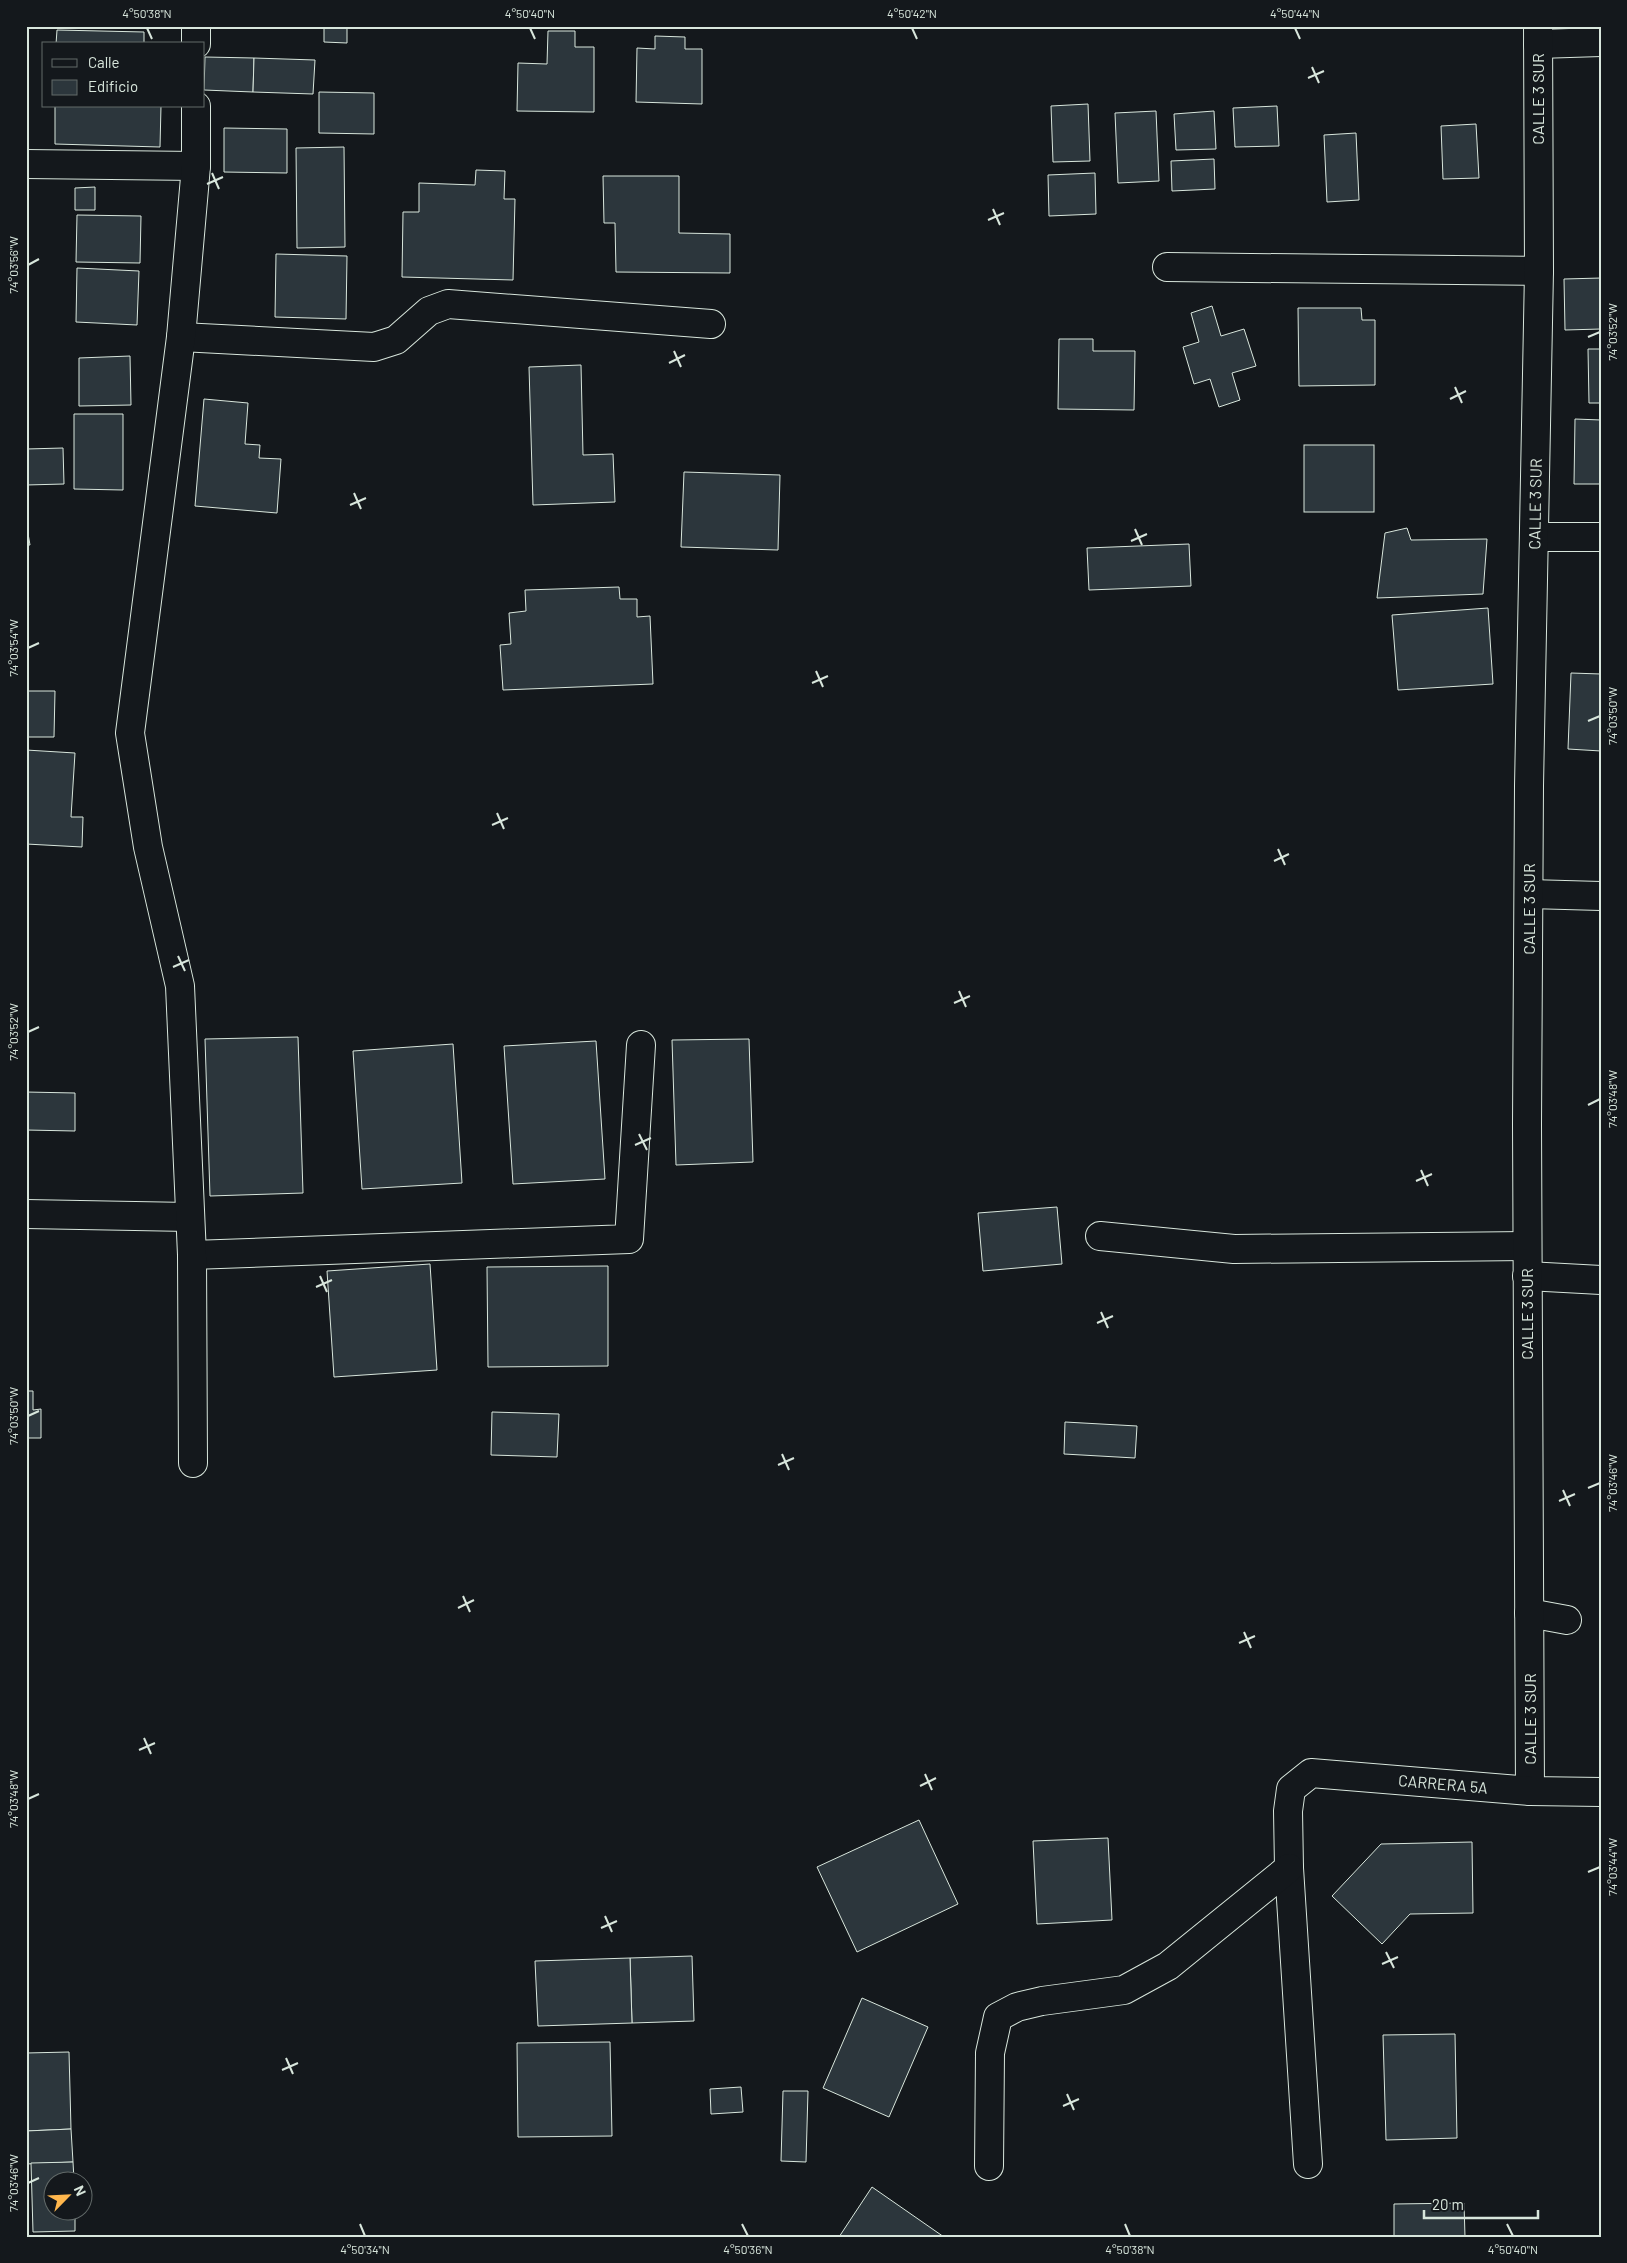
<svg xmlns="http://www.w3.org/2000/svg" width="1627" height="2263" font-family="Barlow,sans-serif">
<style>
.building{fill:#2c363c;stroke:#d8e6dc}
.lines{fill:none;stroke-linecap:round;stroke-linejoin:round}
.minor-casing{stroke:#d8e6dc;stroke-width:30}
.minor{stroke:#14181c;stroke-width:28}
.ticks{fill:none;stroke:#d8e6dc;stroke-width:2}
.labels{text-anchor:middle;stroke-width:4;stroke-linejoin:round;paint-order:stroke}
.street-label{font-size:16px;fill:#d8e6dc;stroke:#14181c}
.neatline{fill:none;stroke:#d8e6dc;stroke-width:2}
.ticks-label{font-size:12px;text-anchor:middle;fill:#d8e6dc}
</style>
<rect width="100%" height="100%" fill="#14181c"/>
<!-- building -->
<g class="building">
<path d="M324,26H347V43L324,42Z"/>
<path d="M57,30L144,32V44H56Z"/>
<path d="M548,31H575V47H594V112L517,111L518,63L547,64Z"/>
<path d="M655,36L685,37V49H702V104L636,102L637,48L655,49Z"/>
<path d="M205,57L254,58L253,92L204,90Z"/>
<path d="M254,58L315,60L313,94L253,92Z"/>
<path d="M319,92L374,93V134L319,133Z"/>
<path d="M1088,104L1090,161L1053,162L1051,106Z"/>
<path d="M55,106H161L160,147L55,144Z"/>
<path d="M1277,106L1279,146L1235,147L1233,108Z"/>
<path d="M1156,111L1159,181L1118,183L1115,113Z"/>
<path d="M1214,111L1216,149L1176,150L1174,114Z"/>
<path d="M1476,124L1479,178L1443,179L1441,126Z"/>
<path d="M224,128L287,129V173L224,172Z"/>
<path d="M1356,133L1359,200L1327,202L1324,135Z"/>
<path d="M344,147L345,247L297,248L296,148Z"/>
<path d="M1214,159L1215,189L1172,191L1171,161Z"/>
<path d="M476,170L505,171L504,199H515L513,280L402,277L403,212H419V183L475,185Z"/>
<path d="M1095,173L1096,214L1049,216L1048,175Z"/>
<path d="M603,176H679V233L730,234V273L616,272L615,223H604Z"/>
<path d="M95,187V210H75V188Z"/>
<path d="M77,215L141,216L140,263L76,262Z"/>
<path d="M276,254L347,256L346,319L275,317Z"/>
<path d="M77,268L139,271L137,325L76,322Z"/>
<path d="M1601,278V329L1565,330L1564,279Z"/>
<path d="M1212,306L1221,336L1244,329L1256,366L1232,373L1240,400L1219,407L1210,379L1194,384L1183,347L1199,342L1191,313Z"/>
<path d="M1298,308H1361L1362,320H1375V385L1299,386Z"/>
<path d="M1059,339H1093V351H1135L1134,410L1058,409Z"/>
<path d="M1588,349H1601V403H1589Z"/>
<path d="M130,356L131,405L79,406V358Z"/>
<path d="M581,365L583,455L613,454L615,502L533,505L529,367Z"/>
<path d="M204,399L248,403L245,444L260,445L259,458L281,459L277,513L195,506Z"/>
<path d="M74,414H123V490L74,489Z"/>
<path d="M1575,419L1601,420V484H1574Z"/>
<rect x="1304" y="445" width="70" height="67"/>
<path d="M63,448L64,484L26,485V449Z"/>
<path d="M684,472L780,475L778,550L681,547Z"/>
<path d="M26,522L30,545H26Z"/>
<path d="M1407,528L1411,540L1487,539L1483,594L1377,598L1385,533Z"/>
<path d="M1189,544L1191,586L1089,590L1087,548Z"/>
<path d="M619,587L620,599H637V617L650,616L653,684L503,690L500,645L511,644L509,613L526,611L525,590Z"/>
<path d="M1488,608L1493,684L1398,690L1392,615Z"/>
<path d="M1571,673L1601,674V751L1568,749Z"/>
<path d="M26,691H55L54,737H26Z"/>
<path d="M26,750L75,753L71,817H83L82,847L26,844Z"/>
<path d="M298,1037L303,1193L210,1196L205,1039Z"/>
<path d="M749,1039L753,1162L676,1165L672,1040Z"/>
<path d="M596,1041L605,1179L513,1184L504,1046Z"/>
<path d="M453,1044L462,1183L362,1189L353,1051Z"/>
<path d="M26,1092L75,1093V1131L26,1130Z"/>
<path d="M1057,1207L1062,1264L983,1271L978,1213Z"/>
<path d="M430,1264L437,1370L334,1377L327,1271Z"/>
<path d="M608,1266V1366L488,1367L487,1267Z"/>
<path d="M26,1391H33V1410L41,1409V1438H26Z"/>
<path d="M492,1412L559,1414L557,1457L491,1455Z"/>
<path d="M1065,1422L1137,1426L1135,1458L1064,1454Z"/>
<path d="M919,1820L958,1904L857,1952L817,1867Z"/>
<path d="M1108,1838L1112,1920L1037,1924L1033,1841Z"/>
<path d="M1472,1842L1473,1913L1410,1914L1382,1944L1332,1896L1381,1844Z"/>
<path d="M692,1956L694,2021L632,2023L630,1958Z"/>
<path d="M630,1958L632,2023L538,2026L535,1961Z"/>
<path d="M862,1998L928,2027L889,2117L823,2088Z"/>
<path d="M1455,2034L1457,2138L1386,2140L1383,2035Z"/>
<path d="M610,2042L612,2136L518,2137L517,2043Z"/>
<path d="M69,2052L71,2129L26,2131V2053Z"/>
<path d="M741,2087L743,2112L711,2114L710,2089Z"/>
<path d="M783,2091H808L806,2162L781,2161Z"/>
<path d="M71,2129L73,2162L26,2164V2131Z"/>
<path d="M73,2162L74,2180H52V2210H75V2231L33,2232L31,2163Z"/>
<path d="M872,2187L944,2237H839Z"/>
<path d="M1464,2203L1465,2237H1394V2204Z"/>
</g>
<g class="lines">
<!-- minor casing -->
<g class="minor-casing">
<g id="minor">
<path d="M196,26V44"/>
<path d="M1538,44L1601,42"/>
<path d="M26,164L196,166"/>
<path d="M1167,267L1539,271"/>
<path d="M181,337L374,347L396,340L429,311L448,304L711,324"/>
<path d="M1534,537H1601"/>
<path d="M1529,894L1601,896"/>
<path d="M26,1214L189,1217"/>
<path d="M1100,1236L1234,1249L1527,1246"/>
<path d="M192,1255L629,1239L641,1045"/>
<path d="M1527,1276L1601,1280"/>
<path d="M193,1463L192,1255L180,986L148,847L130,733L181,337L196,166V106"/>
<path d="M1529,1613L1567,1620"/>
<path d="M1530,1791L1527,1124L1529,786L1539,271L1538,26"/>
<path d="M1308,2164L1289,1868L1288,1811L1291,1789L1311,1773L1530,1791L1601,1792"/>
<path d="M989,2166L990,2053L998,2017L1017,2007L1042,2001L1124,1990L1168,1966L1289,1868"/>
</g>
</g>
<!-- minor -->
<use href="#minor" class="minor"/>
</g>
<!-- ticks -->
<path class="ticks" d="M147,28L152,39M530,28L535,39M912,28L917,39M1295,28L1300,39M1312,67L1319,83M1308,78L1324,71M212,173L219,189M207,184L223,177M993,209L1000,225M988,220L1004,213M28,265L39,259M1588,337L1600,332M674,351L681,367M669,363L685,355M1455,387L1462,403M1450,399L1466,391M354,493L361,509M350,505L366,498M1135,529L1142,545M1131,541L1147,534M28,648L39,643M816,671L823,687M812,683L828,676M1588,721L1600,716M497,813L504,829M492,825L508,818M1278,849L1285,865M1274,861L1289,854M178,956L185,971M173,967L189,960M959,991L966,1007M954,1003L970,996M28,1032L39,1027M1588,1105L1600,1099M639,1134L647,1150M635,1145L651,1138M1421,1170L1428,1186M1416,1181L1432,1174M320,1276L327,1292M316,1287L332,1280M1101,1312L1108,1328M1097,1323L1113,1316M28,1416L39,1411M782,1454L789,1470M778,1465L794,1458M1588,1488L1600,1483M1563,1490L1570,1506M1559,1501L1575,1494M463,1596L470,1612M458,1608L474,1600M1244,1632L1251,1648M1239,1643L1255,1636M144,1738L151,1754M139,1750L155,1743M925,1774L932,1790M920,1786L936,1778M28,1799L39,1794M1588,1872L1600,1867M605,1916L612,1932M601,1928L617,1921M1386,1952L1394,1968M1382,1964L1398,1957M286,2058L293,2074M282,2070L298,2063M1067,2094L1074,2110M1063,2106L1079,2099M28,2183L39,2178M360,2224L365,2236M742,2224L748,2236M1125,2224L1130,2236M1507,2224L1513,2236"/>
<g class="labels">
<!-- street labels -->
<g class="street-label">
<text transform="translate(1538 99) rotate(-90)" y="6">CALLE 3 SUR</text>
<text transform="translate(1535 504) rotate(-89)" y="6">CALLE 3 SUR</text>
<text transform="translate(1529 909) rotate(-90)" y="6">CALLE 3 SUR</text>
<text transform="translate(1527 1314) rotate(-90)" y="6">CALLE 3 SUR</text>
<text transform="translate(1530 1719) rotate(-90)" y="6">CALLE 3 SUR</text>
<text transform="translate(1443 1784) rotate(5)" y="6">CARRERA 5A</text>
</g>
</g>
<!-- border -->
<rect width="1627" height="2263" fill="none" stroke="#14181c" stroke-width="55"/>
<!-- legend -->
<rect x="42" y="42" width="162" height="65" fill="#14181c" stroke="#626a69"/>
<rect x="52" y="59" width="25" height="8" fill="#14181c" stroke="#626a69"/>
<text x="88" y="68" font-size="15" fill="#d8e6dc">Calle</text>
<rect x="52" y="80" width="25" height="15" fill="#2c363c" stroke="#626a69"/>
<text x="88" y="92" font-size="15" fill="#d8e6dc">Edificio</text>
<!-- north arrow -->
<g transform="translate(68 2196) rotate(66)"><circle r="24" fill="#14181c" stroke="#626a69"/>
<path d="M0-4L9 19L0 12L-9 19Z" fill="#ffb74d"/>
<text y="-8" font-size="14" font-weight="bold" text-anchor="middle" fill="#d8e6dc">N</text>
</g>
<!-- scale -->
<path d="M1424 2210v8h114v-8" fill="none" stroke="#d8e6dc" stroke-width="2.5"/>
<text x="1432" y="2210" font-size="15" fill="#d8e6dc" stroke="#14181c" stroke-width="4" paint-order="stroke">20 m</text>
<rect x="28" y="28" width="1572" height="2208" class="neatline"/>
<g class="ticks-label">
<text x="147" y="18">4°50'38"N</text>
<text x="530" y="18">4°50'40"N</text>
<text x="912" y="18">4°50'42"N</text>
<text x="1295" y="18">4°50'44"N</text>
<text transform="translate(14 265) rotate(-90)" y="4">74°03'56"W</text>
<text transform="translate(1613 332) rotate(-90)" y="4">74°03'52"W</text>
<text transform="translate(14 648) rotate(-90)" y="4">74°03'54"W</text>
<text transform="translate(1613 716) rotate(-90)" y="4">74°03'50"W</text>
<text transform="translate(14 1032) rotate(-90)" y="4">74°03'52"W</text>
<text transform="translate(1613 1099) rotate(-90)" y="4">74°03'48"W</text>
<text transform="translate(14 1416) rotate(-90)" y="4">74°03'50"W</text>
<text transform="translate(1613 1483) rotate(-90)" y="4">74°03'46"W</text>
<text transform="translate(14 1799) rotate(-90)" y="4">74°03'48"W</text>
<text transform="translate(1613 1867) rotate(-90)" y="4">74°03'44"W</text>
<text transform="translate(14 2183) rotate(-90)" y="4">74°03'46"W</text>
<text x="365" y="2254">4°50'34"N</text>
<text x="748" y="2254">4°50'36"N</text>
<text x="1130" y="2254">4°50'38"N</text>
<text x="1513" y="2254">4°50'40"N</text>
</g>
</svg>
